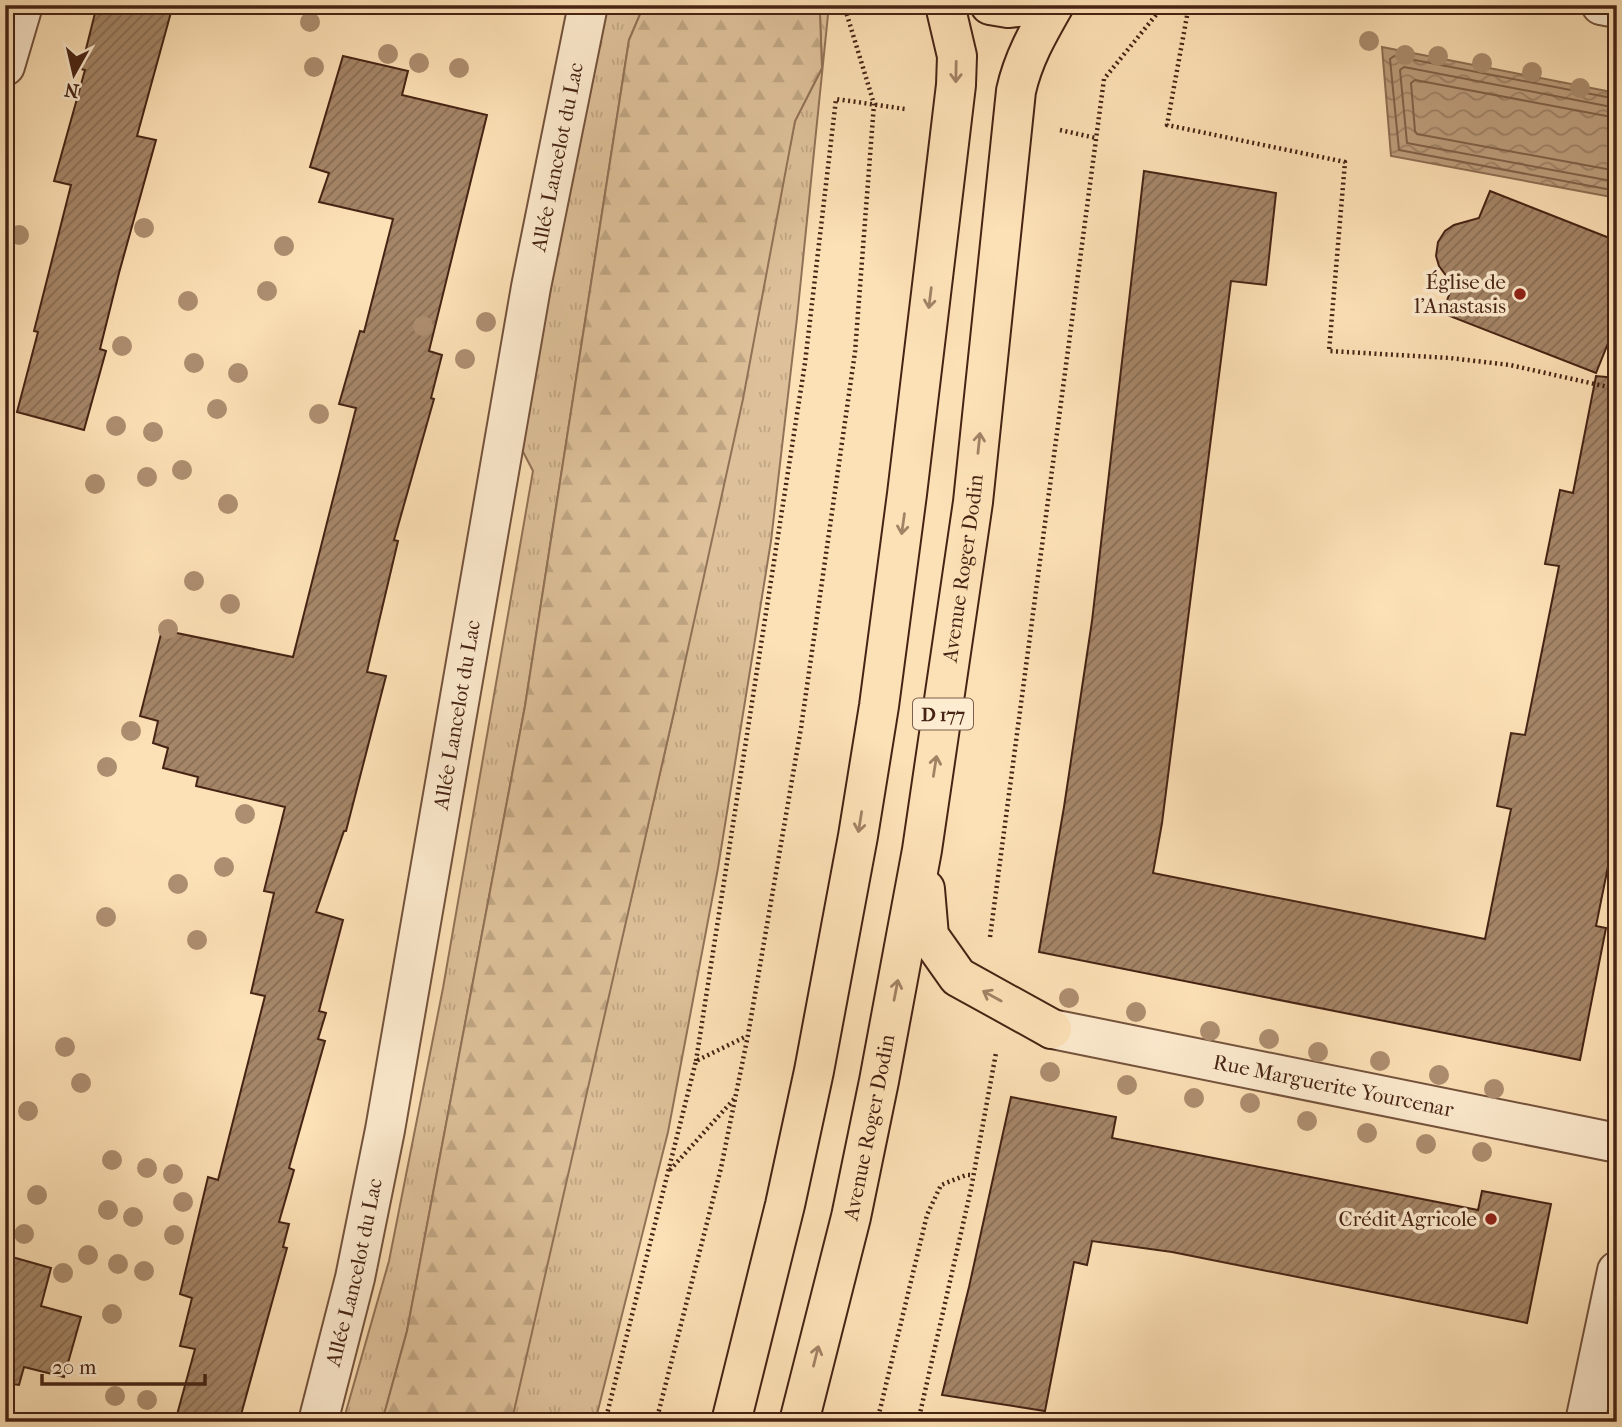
<svg xmlns="http://www.w3.org/2000/svg" width="1622" height="1427" font-family="'IM FELL French Canon',serif">
<style>
.grass{fill:url(#grass-tufts);stroke:#927257;stroke-width:2}
.forest{fill:url(#forest-firs);stroke:#927257;stroke-width:2}
.water{fill:url(#water-waves);stroke:#8f6e54;stroke-width:2}
.lines{fill:none;stroke-linecap:round;stroke-linejoin:round}
.shore{stroke:#82624a;stroke-width:2}
.building{fill:url(#building-hatch);stroke:#462314;stroke-width:2}
.minor-casing{stroke:#74523c;stroke-width:42}
.major-casing{stroke:#462314;stroke-width:42}
.path{stroke:#462314;stroke-width:4.5;stroke-dasharray:2 3.5;stroke-linecap:butt}
.minor{stroke:#feecd0;stroke-width:38}
.major{stroke:#fde1b6;stroke-width:38}
.tree{fill:#ad8e70}
.oneway{stroke:#a28265}
.poi-dot{fill:#8f2418;stroke:#feecd0;stroke-width:2.5}
.labels{text-anchor:middle;stroke-width:7;stroke-linejoin:round;paint-order:stroke}
.shield{fill:#feecd0;stroke:#7d5f4c;stroke-width:2}
.shield-label{font-size:19px;font-weight:bold;fill:#462314}
.street-label{font-size:21px;fill:#462314;stroke:#feecd0}
.poi-label{font-size:21px;fill:#462314;stroke:#feecd0;text-anchor:end}
</style>
<defs>
<pattern id="grass-tufts" width="24" height="20" patternUnits="userSpaceOnUse" patternTransform="scale(1.75)"><rect width="24" height="20" fill="#dec19a"/><path d="M3 7l-1-3M5 7V3M7 7l1-3M15 17l-1-3M17 17v-4M19 17l1-3" fill="none" stroke="#c0a684"/></pattern>
<pattern id="forest-firs" width="22" height="20" patternUnits="userSpaceOnUse" patternTransform="scale(1.75)"><rect width="22" height="20" fill="#dec19a"/><path d="M5 1l3.5 6h-7zM16 11l3.5 6h-7z" fill="#c0a684"/></pattern>
<pattern id="water-waves" width="16" height="10" patternUnits="userSpaceOnUse" patternTransform="scale(1.75)"><rect width="16" height="10" fill="#bfa07f"/><path d="M0 5q4-4 8 0t8 0" fill="none" stroke="#9d8267"/></pattern>
<pattern id="building-hatch" width="6" height="6" patternUnits="userSpaceOnUse" patternTransform="scale(1.75)"><rect width="6" height="6" fill="#a58668"/><path d="M-1 1l2-2M0 6l6-6M5 7l2-2" fill="none" stroke="#886d54"/></pattern>
</defs>
<rect width="100%" height="100%" fill="#fde1b6"/>
<filter id="stains"><feTurbulence type="fractalNoise" baseFrequency=".00286" numOctaves="4"/><feColorMatrix values="0 0 0 0 .2 0 0 0 0 .09 0 0 0 0 .02 0 0 0 .5 -.17"/></filter>
<radialGradient id="worn" r=".72"><stop offset=".6" stop-color="#630" stop-opacity="0"/><stop offset="1" stop-color="#630" stop-opacity=".3"/></radialGradient>
<!-- grass -->
<g class="grass">
<path d="M604,5H644L629,40L525,706L407,1331L382,1422H343L389,1261L443,988L533,471L518,442Z"/>
<path d="M816,5H829L797,318L771,541L718,868L668,1132L595,1422H510L674,712L795,121L822,68L820,15Z"/>
</g>
<!-- forest -->
<path class="forest" d="M644,5H816L820,15L822,68L795,121L743,399L674,712L514,1411L510,1422H382L407,1331L525,706L629,40Z"/>
<!-- water -->
<path class="water" d="M1382,47L1617,93V198L1391,156Z"/>
<g class="lines">
<!-- shore -->
<g class="shore">
<path d="M1617,99L1394,56L1390,59L1399,150L1617,191"/>
<path d="M1617,108L1404,67L1400,70L1407,143L1617,182"/>
<path d="M1617,118L1415,80L1411,83L1415,131L1417,134L1617,171"/>
</g>
</g>
<!-- building -->
<g class="building">
<path d="M97,5H173L137,136L156,140L119,273L100,349L106,351L84,430L17,412L38,332L34,331L71,185L54,181L85,70L81,69Z"/>
<path d="M343,56L408,71L402,95L487,115L429,351L442,355L431,398L434,399L394,540L398,541L367,672L386,676L346,831H344L316,912L343,920L319,1011L326,1013L318,1039L325,1041L289,1168L294,1170L279,1222L289,1224L283,1247L287,1248L239,1422H175L195,1349L180,1346L192,1298L180,1294L208,1177L218,1180L265,996L251,993L274,893L264,891L285,807L196,786L198,777L163,768L168,748L153,743L158,721L140,716L162,630L293,657L356,408L339,404L360,331L364,332L393,219L319,202L329,173L310,167Z"/>
<path d="M1144,171L1276,193L1266,285L1231,281L1162,823L1153,873L1485,939L1511,809L1497,806L1511,733L1525,735L1559,566L1545,564L1560,490L1573,493L1596,376L1617,378V822L1596,926L1606,928L1580,1060L1039,952L1064,807L1092,621Z"/>
<path d="M1490,191L1617,241V321L1596,373L1442,313L1453,285L1439,266L1436,256L1438,242L1445,231L1454,225L1479,218Z"/>
<path d="M1011,1097L1116,1117L1112,1138L1478,1210L1482,1191L1551,1204L1527,1323L1172,1252L1092,1241L1087,1265L1074,1262L1045,1411L942,1395L969,1287Z"/>
<path d="M5,1255L51,1268L41,1306L81,1317L64,1377L24,1367L19,1385L5,1383Z"/>
</g>
<g class="lines">
<!-- minor casing -->
<g class="minor-casing">
<g id="minor">
<path d="M1601,5L1617,8"/>
<path d="M5,66L23,5"/>
<path id="s1" d="M1052,1029L1617,1143"/>
<path id="s2" d="M318,1422L355,1278L385,1130L531,287L588,5"/>
<path d="M1585,1422L1617,1271"/>
</g>
</g>
<!-- major casing -->
<g class="major-casing">
<g id="major">
<path d="M990,5L1008,8L1039,5"/>
<path d="M925,889L929,936L958,977L1052,1029"/>
<path d="M731,1422L785,1205L814,1071L858,836L879,706L907,494L956,85L957,56L945,5"/>
<path id="s3" d="M799,1422L851,1217L879,1081L922,850L973,502L1016,91C1023,59 1038,33 1054,5"/>
</g>
</g>
<!-- path -->
<g class="path">
<path d="M1189,5L1167,125L1345,162L1329,351L1450,358L1510,365L1617,389"/>
<path d="M1060,130L1096,138"/>
<path d="M990,937L1104,79L1164,5"/>
<path d="M696,1061L805,363L836,99L905,109"/>
<path d="M670,1170L735,1098"/>
<path d="M605,1422L696,1061L747,1036"/>
<path d="M656,1422L721,1168L748,1035L801,728L855,352L874,104L844,5"/>
<path d="M877,1422L927,1215L941,1185L966,1175H973"/>
<path d="M918,1422L971,1189L996,1053"/>
</g>
<!-- minor -->
<use href="#minor" class="minor"/>
<!-- major -->
<use href="#major" class="major"/>
</g>
<!-- trees -->
<g class="tree">
<circle cx="310" cy="22" r="10"/>
<circle cx="1369" cy="41" r="10"/>
<circle cx="388" cy="54" r="10"/>
<circle cx="1405" cy="55" r="10"/>
<circle cx="1438" cy="56" r="10"/>
<circle cx="419" cy="63" r="10"/>
<circle cx="1482" cy="63" r="10"/>
<circle cx="314" cy="67" r="10"/>
<circle cx="459" cy="68" r="10"/>
<circle cx="1532" cy="72" r="10"/>
<circle cx="1580" cy="88" r="10"/>
<circle cx="144" cy="228" r="10"/>
<circle cx="19" cy="235" r="10"/>
<circle cx="284" cy="246" r="10"/>
<circle cx="267" cy="291" r="10"/>
<circle cx="188" cy="301" r="10"/>
<circle cx="486" cy="322" r="10"/>
<circle cx="423" cy="326" r="10"/>
<circle cx="122" cy="346" r="10"/>
<circle cx="465" cy="359" r="10"/>
<circle cx="194" cy="363" r="10"/>
<circle cx="238" cy="373" r="10"/>
<circle cx="217" cy="409" r="10"/>
<circle cx="319" cy="414" r="10"/>
<circle cx="116" cy="426" r="10"/>
<circle cx="153" cy="432" r="10"/>
<circle cx="182" cy="470" r="10"/>
<circle cx="147" cy="477" r="10"/>
<circle cx="95" cy="484" r="10"/>
<circle cx="228" cy="504" r="10"/>
<circle cx="194" cy="581" r="10"/>
<circle cx="230" cy="604" r="10"/>
<circle cx="168" cy="629" r="10"/>
<circle cx="131" cy="731" r="10"/>
<circle cx="107" cy="767" r="10"/>
<circle cx="245" cy="814" r="10"/>
<circle cx="224" cy="867" r="10"/>
<circle cx="178" cy="884" r="10"/>
<circle cx="106" cy="917" r="10"/>
<circle cx="197" cy="940" r="10"/>
<circle cx="1069" cy="998" r="10"/>
<circle cx="1136" cy="1012" r="10"/>
<circle cx="1210" cy="1031" r="10"/>
<circle cx="1269" cy="1039" r="10"/>
<circle cx="65" cy="1047" r="10"/>
<circle cx="1318" cy="1052" r="10"/>
<circle cx="1380" cy="1061" r="10"/>
<circle cx="1050" cy="1072" r="10"/>
<circle cx="1439" cy="1075" r="10"/>
<circle cx="81" cy="1083" r="10"/>
<circle cx="1127" cy="1085" r="10"/>
<circle cx="1494" cy="1089" r="10"/>
<circle cx="1194" cy="1098" r="10"/>
<circle cx="1250" cy="1103" r="10"/>
<circle cx="28" cy="1111" r="10"/>
<circle cx="1307" cy="1121" r="10"/>
<circle cx="1367" cy="1133" r="10"/>
<circle cx="1426" cy="1144" r="10"/>
<circle cx="1482" cy="1152" r="10"/>
<circle cx="112" cy="1160" r="10"/>
<circle cx="147" cy="1168" r="10"/>
<circle cx="173" cy="1174" r="10"/>
<circle cx="37" cy="1195" r="10"/>
<circle cx="183" cy="1202" r="10"/>
<circle cx="108" cy="1210" r="10"/>
<circle cx="133" cy="1217" r="10"/>
<circle cx="24" cy="1234" r="10"/>
<circle cx="174" cy="1235" r="10"/>
<circle cx="88" cy="1255" r="10"/>
<circle cx="118" cy="1264" r="10"/>
<circle cx="144" cy="1271" r="10"/>
<circle cx="63" cy="1273" r="10"/>
<circle cx="112" cy="1314" r="10"/>
<circle cx="115" cy="1396" r="10"/>
<circle cx="147" cy="1400" r="10"/>
</g>
<!-- one-way arrows -->
<defs><path id="oneway-shaft" d="M-6 0H5M1.5-3L5.5 0L1.5 3" fill="none" stroke-width="1.6" stroke-linecap="round" stroke-linejoin="round" transform="scale(1.75)"/></defs>
<g class="oneway">
<use href="#oneway-shaft" transform="translate(956 72) rotate(91)"/>
<use href="#oneway-shaft" transform="translate(930 298) rotate(97)"/>
<use href="#oneway-shaft" transform="translate(979 443) rotate(-84)"/>
<use href="#oneway-shaft" transform="translate(903 524) rotate(98)"/>
<use href="#oneway-shaft" transform="translate(935 766) rotate(-81)"/>
<use href="#oneway-shaft" transform="translate(860 822) rotate(99)"/>
<use href="#oneway-shaft" transform="translate(896 990) rotate(-79)"/>
<use href="#oneway-shaft" transform="translate(992 996) rotate(-151)"/>
<use href="#oneway-shaft" transform="translate(816 1356) rotate(-76)"/>
</g>
<!-- markers -->
<g class="poi-dot">
<circle cx="1520" cy="294" r="7"/>
<circle cx="1491" cy="1219" r="7"/>
</g>
<g class="labels">
<!-- shield labels -->
<rect class="shield" x="913" y="698.5" width="60" height="31" rx="5"/>
<g class="shield-label">
<text x="943" y="721">D 177</text>
</g>
<!-- street labels -->
<g class="street-label">
<text dy="7" stroke="none"><textPath href="#s2" startOffset="1288">Allée Lancelot du Lac</textPath></text>
<text dy="7" stroke="none"><textPath href="#s3" startOffset="870">Avenue Roger Dodin</textPath></text>
<text dy="7" stroke="none"><textPath href="#s2" startOffset="721">Allée Lancelot du Lac</textPath></text>
<text dy="7" stroke="none"><textPath href="#s1" startOffset="287">Rue Marguerite Yourcenar</textPath></text>
<text dy="7" stroke="none"><textPath href="#s3" startOffset="303">Avenue Roger Dodin</textPath></text>
<text dy="7" stroke="none"><textPath href="#s2" startOffset="154">Allée Lancelot du Lac</textPath></text>
</g>
<!-- poi labels -->
<g class="poi-label">
<text x="1506" y="289">Église de<tspan x="1506" dy="24">l’Anastasis</tspan></text>
<text x="1477" y="1226">Crédit Agricole</text>
</g>
</g>
<!-- margin -->
<rect width="1622" height="1427" fill="none" stroke="#fde1b6" stroke-width="28"/>
<rect x="7" y="7" width="1608" height="1413" fill="none" stroke="#462314" stroke-width="3.5"/>
<rect x="14" y="14" width="1594" height="1399" fill="none" stroke="#462314" stroke-width="2"/>
<!-- north arrow -->
<g transform="translate(74 74) rotate(188)" stroke="#feecd0" stroke-width="5" paint-order="stroke">
<path d="M0-5L12 26L0 18L-12 26Z" fill="#462314"/>
<text y="-10" font-size="19" font-weight="bold" text-anchor="middle" fill="#462314">N</text>
</g>
<!-- scale -->
<path d="M42 1374v10h163v-10" fill="none" stroke="#462314" stroke-width="3.5"/>
<text x="52" y="1374" font-size="21" fill="#462314" stroke="#feecd0" stroke-width="5" paint-order="stroke">20 m</text>
<rect width="100%" height="100%" filter="url(#stains)"/>
<rect width="100%" height="100%" fill="url(#worn)"/>
</svg>
